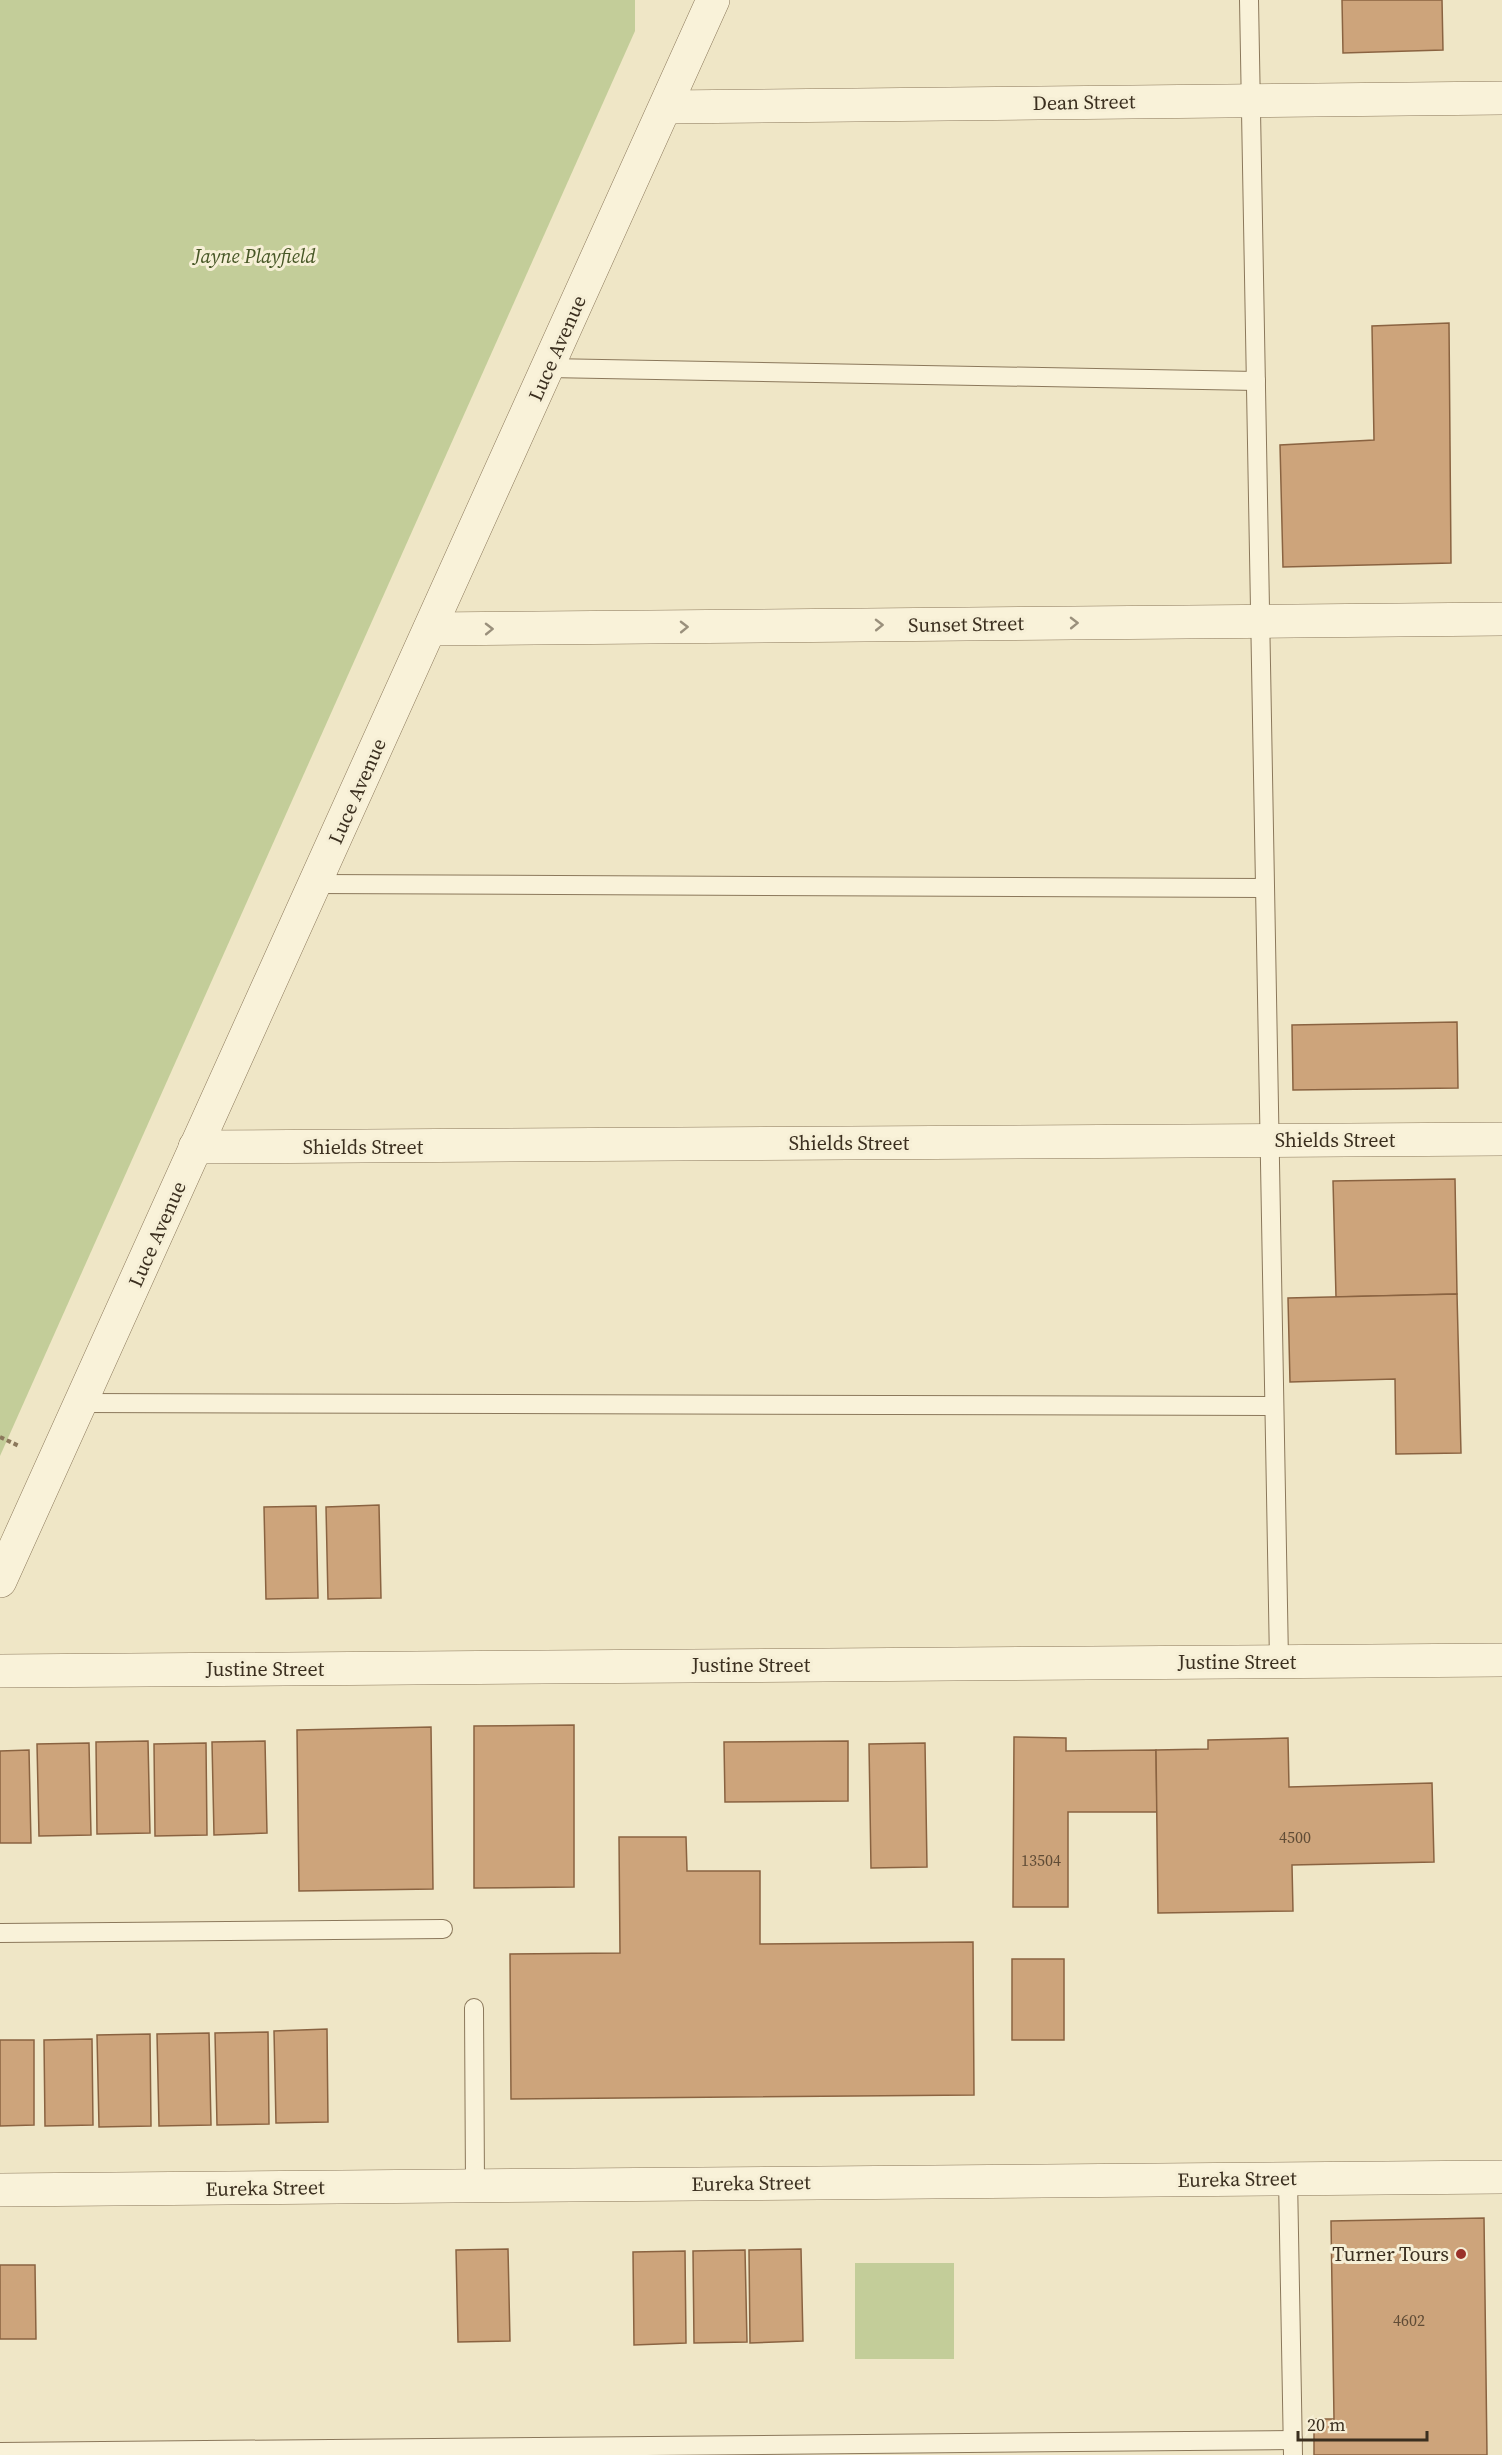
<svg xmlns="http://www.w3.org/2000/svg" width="1502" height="2455" font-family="'Source Serif 4',serif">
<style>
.green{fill:#c3cd99}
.building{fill:#cda47b;stroke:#8a6341;stroke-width:1.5}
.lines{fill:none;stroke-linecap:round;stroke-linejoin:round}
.lane-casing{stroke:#8b785b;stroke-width:20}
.street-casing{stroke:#8b785b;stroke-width:34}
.path{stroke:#8b785b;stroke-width:4;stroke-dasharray:4.5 3;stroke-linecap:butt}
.lane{stroke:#f9f2d9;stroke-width:18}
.street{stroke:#f9f2d9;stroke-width:33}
.oneway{stroke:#9a907c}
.poi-dot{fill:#9a322a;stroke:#f6efd6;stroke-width:2}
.labels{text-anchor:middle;stroke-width:6;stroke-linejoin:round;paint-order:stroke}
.number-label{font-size:16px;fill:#604c36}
.street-label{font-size:20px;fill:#3b2f1f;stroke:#f6efd6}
.park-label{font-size:20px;font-style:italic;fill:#475726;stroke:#f6efd6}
.poi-label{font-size:20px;fill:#3b2f1f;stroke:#f6efd6;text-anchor:end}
</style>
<rect width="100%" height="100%" fill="#efe6c6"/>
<!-- green -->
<g class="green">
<path d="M0,0H635V31L0,1456Z"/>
<rect x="855" y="2263" width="99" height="96"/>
</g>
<!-- building -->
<g class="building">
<path d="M1342,0H1442L1443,50L1343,53Z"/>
<path d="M1449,323L1451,563L1283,567L1280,445L1374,440L1372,326Z"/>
<path d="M1457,1022L1458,1088L1293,1090L1292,1025Z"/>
<path d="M1455,1179L1457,1294L1336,1297L1333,1181Z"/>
<path d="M1457,1294L1461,1453L1396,1454L1395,1379L1290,1382L1288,1298Z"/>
<path d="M379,1505L381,1598L328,1599L326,1507Z"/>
<path d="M316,1506L318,1598L266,1599L264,1507Z"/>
<path d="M574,1725V1887L474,1888V1726Z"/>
<path d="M431,1727L433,1889L299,1891L297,1730Z"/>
<path d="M1014,1737L1066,1738V1751L1156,1750L1157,1812H1068V1907H1013Z"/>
<path d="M1288,1738L1289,1787L1432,1783L1434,1862L1292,1865L1293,1911L1158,1913L1156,1750L1208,1749V1740Z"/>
<path d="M148,1741L150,1833L97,1834L96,1742Z"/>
<path d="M265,1741L267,1833L214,1835L212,1742Z"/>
<path d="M848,1741V1801L725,1802L724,1742Z"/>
<path d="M89,1743L91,1835L39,1836L37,1744Z"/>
<path d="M206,1743L207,1835L155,1836L154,1744Z"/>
<path d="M925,1743L927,1867L871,1868L869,1744Z"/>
<path d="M29,1750L31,1843H0V1751Z"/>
<path d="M619,1837H686L687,1871H760V1944L973,1942L974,2095L511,2099L510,1954L620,1953Z"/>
<rect x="1012" y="1959" width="52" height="81"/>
<path d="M327,2029L328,2122L276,2123L274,2031Z"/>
<path d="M268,2032L269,2124L217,2125L215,2033Z"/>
<path d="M209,2033L211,2125L159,2126L157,2034Z"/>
<path d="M150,2034L151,2126L99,2127L97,2035Z"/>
<path d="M92,2039L93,2125L45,2126L44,2040Z"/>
<path d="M0,2040H34V2125L0,2126Z"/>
<path d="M1484,2218L1487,2455H1314V2419H1334L1331,2221Z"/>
<path d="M508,2249L510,2341L458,2342L456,2250Z"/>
<path d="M801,2249L803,2341L750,2343L749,2250Z"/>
<path d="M745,2250L747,2342L694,2343L693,2251Z"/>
<path d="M685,2251L686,2343L634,2345L633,2252Z"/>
<path d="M0,2265H35L36,2339H0Z"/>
</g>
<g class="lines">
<!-- lane casing -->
<g class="lane-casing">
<g id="lane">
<path d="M1249,0L1279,1661"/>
<path d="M548,368L1256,381"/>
<path d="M315,884L1264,888"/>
<path d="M81,1403L1274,1406"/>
<path d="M0,1933L443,1929"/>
<path d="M474,2008L475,2186"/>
<path d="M1288,2178L1293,2455"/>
<path d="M0,2452L1293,2440"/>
</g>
</g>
<!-- street casing -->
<g class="street-casing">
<g id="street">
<path d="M666,107L1502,98"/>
<path d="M430,629L1502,619"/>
<path d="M195,1147L1502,1139"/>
<path d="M0,1581L713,0"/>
<path d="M0,1671L1502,1660"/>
<path d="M0,2190L1502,2177"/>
</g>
</g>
<!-- path -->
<path class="path" d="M0,1437L19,1446"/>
<!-- lane -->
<use href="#lane" class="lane"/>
<!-- street -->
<use href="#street" class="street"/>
</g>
<!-- one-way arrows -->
<defs><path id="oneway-chevron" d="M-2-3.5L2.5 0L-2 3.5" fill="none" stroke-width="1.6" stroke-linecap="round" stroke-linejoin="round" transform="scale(1.5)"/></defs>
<g class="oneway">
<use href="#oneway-chevron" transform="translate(1074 623) rotate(-1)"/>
<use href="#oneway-chevron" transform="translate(879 625) rotate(-1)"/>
<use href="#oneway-chevron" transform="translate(684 627) rotate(-1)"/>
<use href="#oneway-chevron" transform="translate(489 629) rotate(-1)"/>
</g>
<!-- markers -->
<circle class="poi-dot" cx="1461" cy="2254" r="6"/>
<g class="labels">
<!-- number labels -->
<g class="number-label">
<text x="1295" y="1843">4500</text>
<text x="1041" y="1866">13504</text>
<text x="1409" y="2326">4602</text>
</g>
<!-- street labels -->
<g class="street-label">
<text transform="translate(1084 102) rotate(-1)" y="7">Dean Street</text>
<text transform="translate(557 348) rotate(-66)" y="7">Luce Avenue</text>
<text transform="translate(966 624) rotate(-1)" y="7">Sunset Street</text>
<text transform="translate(357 791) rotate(-66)" y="7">Luce Avenue</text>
<text x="1335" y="1147">Shields Street</text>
<text x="849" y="1150">Shields Street</text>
<text x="363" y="1154">Shields Street</text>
<text transform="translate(157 1234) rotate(-66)" y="7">Luce Avenue</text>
<text x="1237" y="1669">Justine Street</text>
<text x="751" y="1672">Justine Street</text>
<text x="265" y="1676">Justine Street</text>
<text transform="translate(1237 2179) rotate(-1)" y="7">Eureka Street</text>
<text transform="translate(751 2183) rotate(-1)" y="7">Eureka Street</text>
<text transform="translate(265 2188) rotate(-1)" y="7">Eureka Street</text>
</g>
<!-- park labels -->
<g class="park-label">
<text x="255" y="263">Jayne Playfield</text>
</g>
<!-- poi labels -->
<g class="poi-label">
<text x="1449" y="2261">Turner Tours</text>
</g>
</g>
<!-- scale -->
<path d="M1298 2431v9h129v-9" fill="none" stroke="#3b2f1f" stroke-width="3"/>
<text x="1307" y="2431" font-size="18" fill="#3b2f1f" stroke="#f6efd6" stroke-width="4.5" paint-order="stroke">20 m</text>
</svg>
